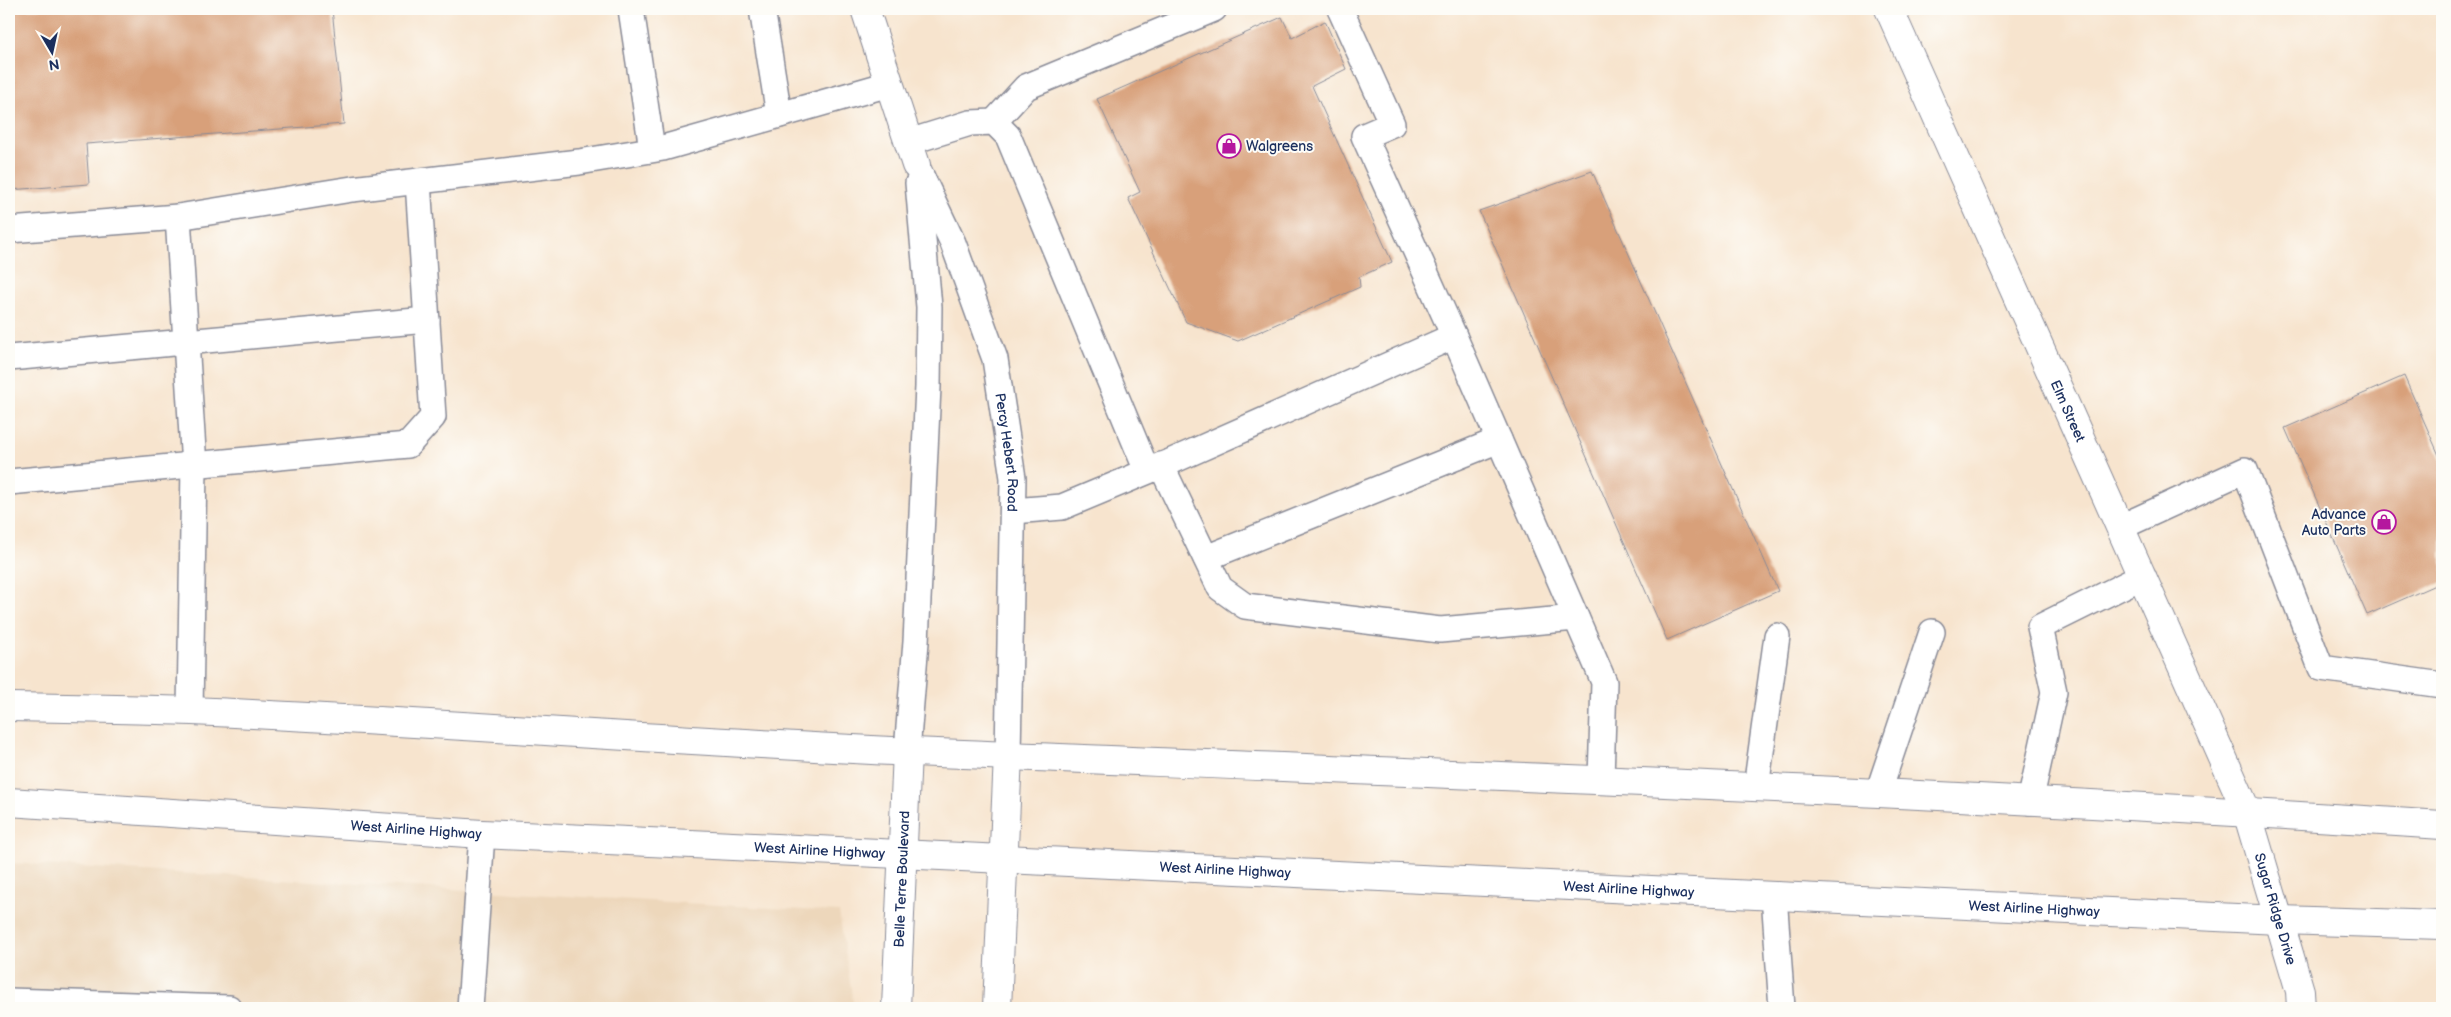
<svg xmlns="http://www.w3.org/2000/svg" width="2451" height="1017" font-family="'Balsamiq Sans',sans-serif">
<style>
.built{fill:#edd7bb}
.building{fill:#d8a07a}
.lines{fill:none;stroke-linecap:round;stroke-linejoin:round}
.service-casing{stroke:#898a96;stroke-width:28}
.minor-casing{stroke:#898a96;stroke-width:30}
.tertiary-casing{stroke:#898a96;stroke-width:30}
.trunk-casing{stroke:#898a96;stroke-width:30}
.service{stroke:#fff;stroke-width:25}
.minor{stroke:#fff;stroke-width:28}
.tertiary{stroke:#fff;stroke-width:28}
.trunk{stroke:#fff;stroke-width:28}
.labels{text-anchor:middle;stroke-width:4;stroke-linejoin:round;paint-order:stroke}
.poi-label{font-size:14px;fill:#1b2f5e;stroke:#fdfcf7;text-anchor:start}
.street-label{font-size:14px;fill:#1b2f5e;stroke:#fdfcf7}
</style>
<rect width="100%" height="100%" fill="#fdfcf7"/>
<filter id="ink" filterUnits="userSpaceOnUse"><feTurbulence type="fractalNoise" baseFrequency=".02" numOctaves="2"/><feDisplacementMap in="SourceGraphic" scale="10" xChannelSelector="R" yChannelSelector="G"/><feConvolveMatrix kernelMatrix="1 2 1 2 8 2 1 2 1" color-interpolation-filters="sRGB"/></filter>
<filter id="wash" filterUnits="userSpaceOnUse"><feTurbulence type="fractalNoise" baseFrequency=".0096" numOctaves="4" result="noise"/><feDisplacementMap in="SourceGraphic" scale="20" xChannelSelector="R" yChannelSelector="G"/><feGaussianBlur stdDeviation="1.12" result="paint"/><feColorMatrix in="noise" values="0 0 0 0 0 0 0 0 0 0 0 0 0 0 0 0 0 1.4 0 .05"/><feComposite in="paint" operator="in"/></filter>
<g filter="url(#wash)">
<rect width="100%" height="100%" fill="#f7e4ce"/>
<!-- built -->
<path class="built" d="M9,863L839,912L854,1008H9Z"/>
<g id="blocks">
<!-- building -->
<g class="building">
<path d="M9,9H332L344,124L86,144L89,184L9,190Z"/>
<path d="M1282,17L1292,38L1325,21L1346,69L1312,86L1392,262L1359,277L1360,287L1238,341L1186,322L1128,198L1140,192L1097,99Z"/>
<path d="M1592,171L1778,591L1667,640L1479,211Z"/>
<path d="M2404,376L2442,462V582L2367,615L2285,428Z"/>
</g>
</g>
</g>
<g filter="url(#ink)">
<use href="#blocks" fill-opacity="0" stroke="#898a96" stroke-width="1"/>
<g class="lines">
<!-- service casing -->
<g class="service-casing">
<g id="service">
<path d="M631,9L652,149"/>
<path d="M762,9L779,115"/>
<path d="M1340,9L1392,124L1364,136L1454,336"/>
<path d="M994,122L1026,87L1214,9"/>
<path d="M909,142L970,123L994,122L1008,136L1147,471"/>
<path id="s1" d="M916,165L953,243L995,359L1013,478L1008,755"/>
<path d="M178,217L194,466L190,711"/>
<path d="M9,230L178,217L352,189L579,162L663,148L889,84"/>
<path d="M9,358L427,320"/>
<path d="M1161,465L1220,588L1245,606L1440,630L1576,618"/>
<path d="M9,482L408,445L433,417L418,181"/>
<path d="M1013,511L1062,507L1170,462L1454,336L1604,682L1601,779"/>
<path d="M2121,527L2245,470L2321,668L2442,685"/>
<path d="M1206,558L1499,440"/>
<path d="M907,751L916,642L928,387L929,307L918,183"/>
<path d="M1756,788L1777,636"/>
<path d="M1878,793L1932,632"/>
<path d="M2030,802L2054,692L2040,627L2143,576"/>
<path d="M1774,895L1782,1008"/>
<path d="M9,1001L229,1008"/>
<path d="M470,1008L482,834"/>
</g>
</g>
<!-- minor casing -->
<g class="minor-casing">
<g id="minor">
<path d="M865,9L916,165"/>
<path id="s2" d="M2247,812L2300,991L2301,1008"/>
</g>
</g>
<!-- tertiary casing -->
<g class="tertiary-casing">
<g id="tertiary">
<path id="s3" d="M1889,9L2247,812"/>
</g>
</g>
<!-- trunk casing -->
<g class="trunk-casing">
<g id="trunk">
<path d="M9,707C70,708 131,709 192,711C433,722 673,741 914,752C1423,773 1933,791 2442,825"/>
<path id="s4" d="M9,802L482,834L2279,920L2442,925"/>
<path id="s5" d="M896,1008L907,751"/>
<path d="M997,1008L1008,755"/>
</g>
</g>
<!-- service -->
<use href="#service" class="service"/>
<!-- minor -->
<use href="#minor" class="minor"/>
<!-- tertiary -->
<use href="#tertiary" class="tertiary"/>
<!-- trunk -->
<use href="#trunk" class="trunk"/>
</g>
</g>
<!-- icons -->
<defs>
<g id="shop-ring" transform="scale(1.25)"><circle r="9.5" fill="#fdfcf7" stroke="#b5179e" stroke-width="1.5"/><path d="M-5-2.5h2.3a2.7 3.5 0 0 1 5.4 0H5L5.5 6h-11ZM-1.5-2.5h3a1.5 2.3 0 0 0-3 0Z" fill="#b5179e"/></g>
</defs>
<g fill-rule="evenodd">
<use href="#shop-ring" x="1229" y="146"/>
<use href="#shop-ring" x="2384" y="522"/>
</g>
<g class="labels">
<!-- poi labels -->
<g class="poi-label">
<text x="1246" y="151">Walgreens</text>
<text x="2366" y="519" text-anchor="end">Advance<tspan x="2366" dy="16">Auto Parts</tspan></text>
</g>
<!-- street labels -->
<g class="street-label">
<text dy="5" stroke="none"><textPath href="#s3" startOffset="440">Elm Street</textPath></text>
<text dy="5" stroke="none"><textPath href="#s1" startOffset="304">Percy Hebert Road</textPath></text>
<text dy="5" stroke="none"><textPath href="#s4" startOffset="408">West Airline Highway</textPath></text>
<text dy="5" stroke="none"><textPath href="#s4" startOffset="812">West Airline Highway</textPath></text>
<text dy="5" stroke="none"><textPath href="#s4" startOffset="1218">West Airline Highway</textPath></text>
<text dy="5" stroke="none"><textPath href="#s5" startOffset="129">Belle Terre Boulevard</textPath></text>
<text dy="5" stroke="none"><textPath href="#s4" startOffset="1622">West Airline Highway</textPath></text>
<text dy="5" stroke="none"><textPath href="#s4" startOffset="2028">West Airline Highway</textPath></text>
<text dy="5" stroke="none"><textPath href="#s2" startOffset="101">Sugar Ridge Drive</textPath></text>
</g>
</g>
<!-- margin -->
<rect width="2451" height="1017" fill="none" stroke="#fdfcf7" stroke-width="30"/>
<!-- north arrow -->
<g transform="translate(52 52) rotate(171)" stroke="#fdfcf7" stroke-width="4" paint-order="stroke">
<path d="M0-4L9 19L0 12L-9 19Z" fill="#1b2f5e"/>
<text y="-8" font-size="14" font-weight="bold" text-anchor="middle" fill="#1b2f5e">N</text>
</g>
</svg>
